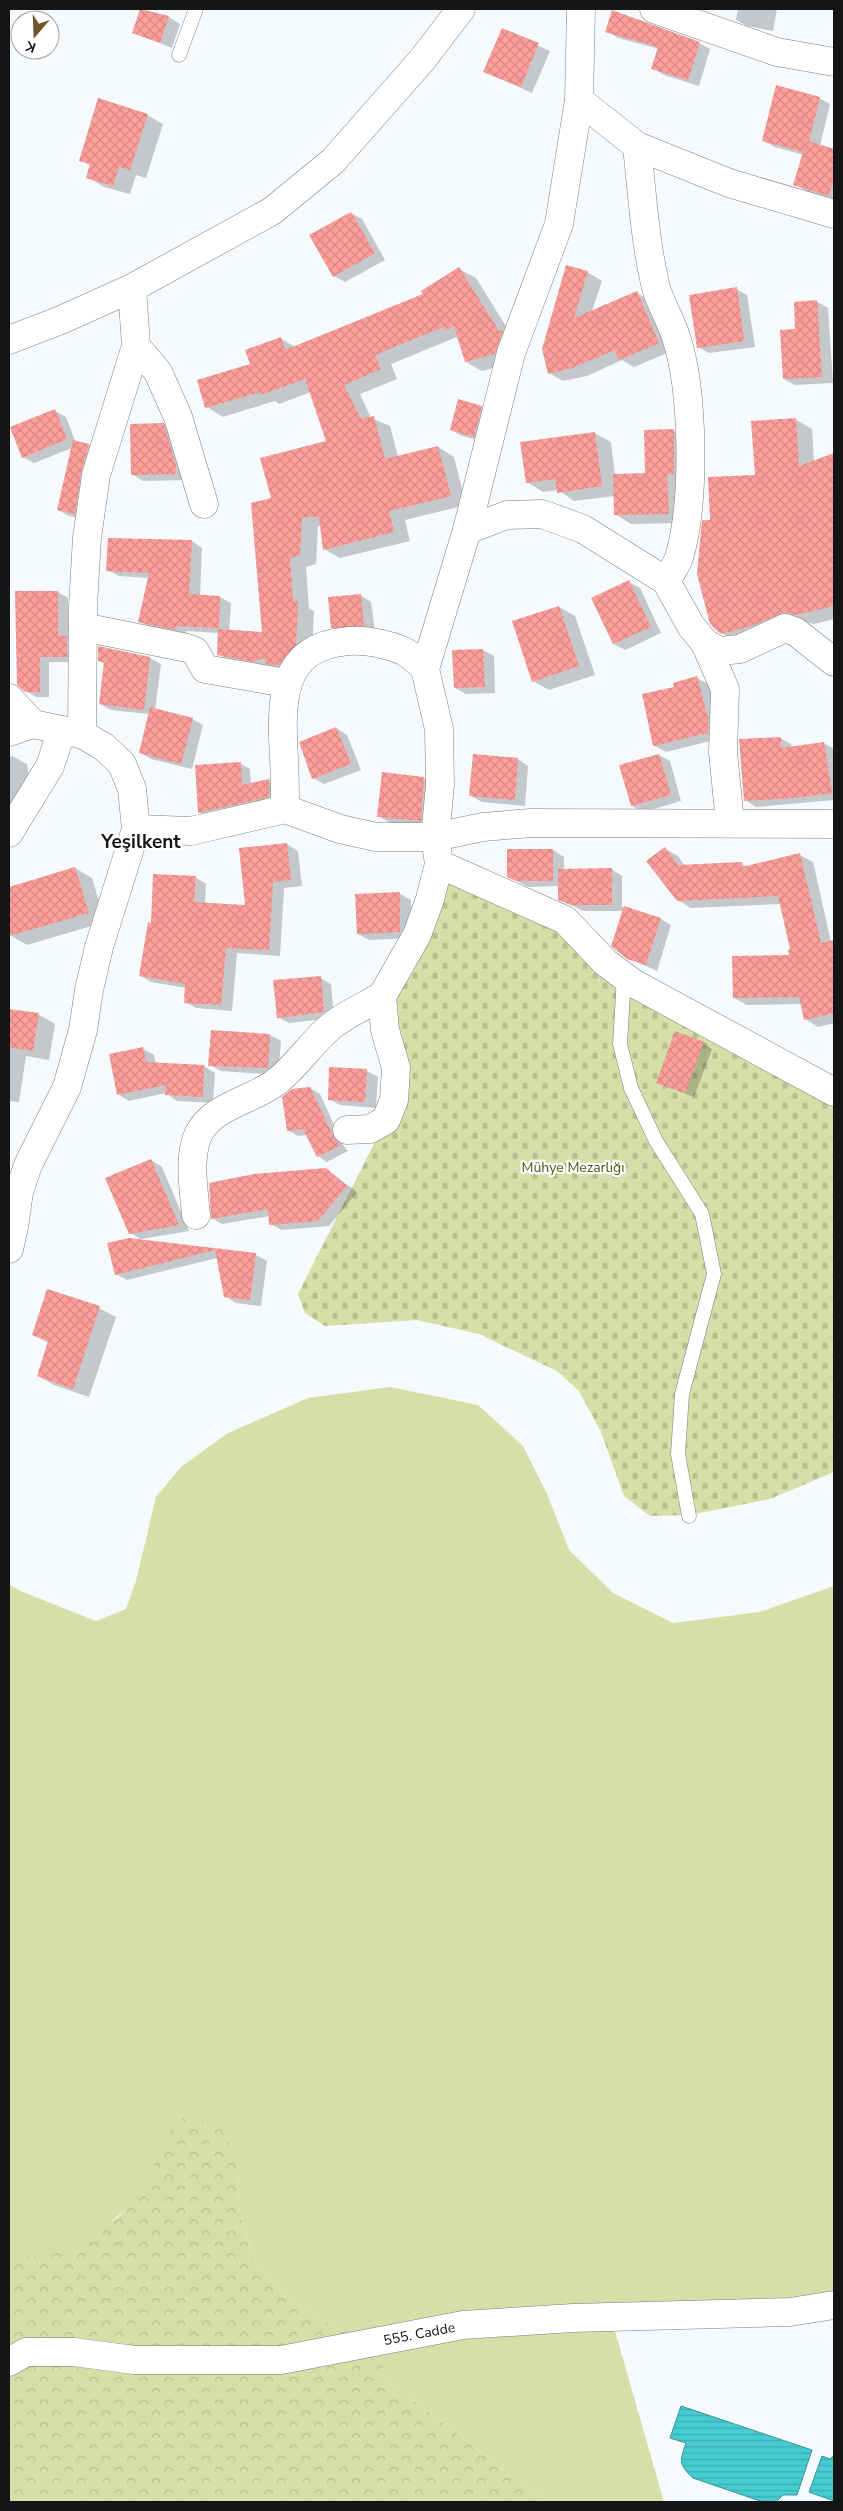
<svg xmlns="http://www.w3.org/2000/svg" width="843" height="2511" font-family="'Nunito Sans',sans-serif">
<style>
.green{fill:#d6dfa7}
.forest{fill:url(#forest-crowns)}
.cemetery{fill:url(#cemetery-stones)}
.water{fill:url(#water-rules);stroke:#379599}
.shadow{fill:#0003}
.building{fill:url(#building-cross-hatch)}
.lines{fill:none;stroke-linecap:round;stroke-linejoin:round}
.service-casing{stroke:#7b7e81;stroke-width:15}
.minor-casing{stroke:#7b7e81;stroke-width:29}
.tertiary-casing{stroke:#7b7e81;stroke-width:29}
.service{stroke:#fff;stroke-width:14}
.minor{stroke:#fff;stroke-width:28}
.tertiary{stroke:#fff;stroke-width:28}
.labels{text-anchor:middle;stroke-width:4.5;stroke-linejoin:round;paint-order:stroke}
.park-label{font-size:14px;fill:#4f5614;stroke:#fff}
.street-label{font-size:14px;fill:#141516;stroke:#fff}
.district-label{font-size:19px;font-weight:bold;fill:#141516;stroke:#fff}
</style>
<defs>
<pattern id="forest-crowns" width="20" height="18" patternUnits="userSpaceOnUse" patternTransform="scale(1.25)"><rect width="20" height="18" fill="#d6dfa7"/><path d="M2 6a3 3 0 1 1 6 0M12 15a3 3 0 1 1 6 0" fill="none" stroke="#b7be8f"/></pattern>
<pattern id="cemetery-stones" width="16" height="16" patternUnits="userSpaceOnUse" patternTransform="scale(1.25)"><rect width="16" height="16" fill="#d6dfa7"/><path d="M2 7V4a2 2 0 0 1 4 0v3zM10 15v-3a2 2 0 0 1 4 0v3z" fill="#b7be8f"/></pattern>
<pattern id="water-rules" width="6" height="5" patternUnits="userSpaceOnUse" patternTransform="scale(1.25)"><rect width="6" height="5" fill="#46ccd1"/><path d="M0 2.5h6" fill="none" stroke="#3caeb3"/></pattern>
<pattern id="building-cross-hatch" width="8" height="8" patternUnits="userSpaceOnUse" patternTransform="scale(1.25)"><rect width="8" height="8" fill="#fd9e9a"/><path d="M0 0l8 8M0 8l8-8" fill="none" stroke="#d88784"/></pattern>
</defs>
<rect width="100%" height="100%" fill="#f6fafd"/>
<!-- green -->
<path class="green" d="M390,1387L478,1405L523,1446L547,1494L569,1550L613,1593L673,1623L760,1612L834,1586V2305L611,2317L664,2502H553L520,2483L387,2379L374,2342L335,2328L286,2297L254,2261L239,2207L238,2171L168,2133C162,2148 156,2165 148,2179C129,2212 94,2241 57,2252C41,2257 25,2257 9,2264V1584L18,1590L96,1621L126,1609L136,1581L156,1497L181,1467L228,1433L308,1398Z"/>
<!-- forest -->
<path class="forest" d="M186,2115L225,2129L238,2171L239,2207L254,2261L286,2297L335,2328L374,2342L387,2379L520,2483L553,2502H9V2264L24,2257L57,2252L85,2240L120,2216L148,2179L168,2133Z"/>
<!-- cemetery -->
<path class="cemetery" d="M439,864L565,920L606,963L834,1092V1472L770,1499L689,1515L650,1516L624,1496L601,1432L579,1391L557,1371L479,1334L417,1320L325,1326L305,1313L298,1294L386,1120L385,1030Z"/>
<!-- water -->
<g class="water">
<path d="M681,2406L812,2450L797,2495H783L776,2502H763L693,2478C678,2464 680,2461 686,2443L670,2438Z"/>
<path d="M834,2455V2501L809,2492L822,2456L830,2459Z"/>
</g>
<!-- shadow -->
<g class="shadow">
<path d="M141,9L169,17L180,24L172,48L133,32Z"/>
<path d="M738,9H777L773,31L747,26L736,20Z"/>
<path d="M502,30L550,51L532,93L485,72Z"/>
<path d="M607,31L699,43L710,49L699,86L664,75L653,68L659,49L618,38Z"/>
<path d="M819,98L830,104L820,146L834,150V199L806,191L795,184L804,155L775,147L764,141Z"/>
<path d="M147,115L163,124L146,178L136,175L130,194L104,187L87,177L91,166L81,160Z"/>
<path d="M351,213L362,219L385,260L345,282L334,276Z"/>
<path d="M459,269L476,278L512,336L511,363L482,371L466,362L457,337L391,364L397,379L360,394L371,418L390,426L398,457L438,447L454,457L466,505L405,520L410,541L340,558L324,549L321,526H318L316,564L306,567L309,608L314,611L312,654L296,674L235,664L218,654L219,633L186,631V635L150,628L139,621L149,578L119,576L108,570L192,541L202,548L200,596L220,597L231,603L229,631L264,633L273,499L327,442L311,392L279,404L275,401L223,417L207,407L280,338L295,347L425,295Z"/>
<path d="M587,272L602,281L592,311L637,293L651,301L672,351L634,367L622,360L587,376L563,381L549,373Z"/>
<path d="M736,289L747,295L755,347L709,353L698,347Z"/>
<path d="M817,302L828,308L833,383L795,385L784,379L797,331Z"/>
<path d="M481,407L492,413L485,442L462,436L451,430Z"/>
<path d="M55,411L66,417L76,443L89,445L100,452L85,520L69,516L58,510L72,448L34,463L23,457Z"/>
<path d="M795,419L812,429L814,461L834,454V619L814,624L801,621L738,642L716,630L711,624L712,522L756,476Z"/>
<path d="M163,424L174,431L187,480L143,481L132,474Z"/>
<path d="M674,431L690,440L684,523L631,524L615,514V496L574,501L558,490L543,492L527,482L594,433L611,442L615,475L647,474Z"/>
<path d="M629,582L640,588L661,633L625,650L614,644Z"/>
<path d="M58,592L68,598V638L77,643L76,662H49V697H36L26,691Z"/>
<path d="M360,595L371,602L375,631L344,634L333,628Z"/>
<path d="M559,607L575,616L595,675L549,690L533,681Z"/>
<path d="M483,650L494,656L495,693L466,694L455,688Z"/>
<path d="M150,658L161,664L155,710L192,719L203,725L192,769L151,759L140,752L149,714L111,710L100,704L105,664L99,661Z"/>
<path d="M697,678L708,684L719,725V739L666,752L655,746L644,695L676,688Z"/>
<path d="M336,728L347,735L361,770L324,784L313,778Z"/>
<path d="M780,738L791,744L792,748L824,743L834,749V800L756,807L745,800Z"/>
<path d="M659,755L670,761L681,801L643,812L632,806Z"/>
<path d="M9,756H12L27,764L32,796L9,837Z"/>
<path d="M518,759L528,766L525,806L482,802L471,796Z"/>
<path d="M241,764L250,769L251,784L269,780L279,785V802L208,818L199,812Z"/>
<path d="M424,778L435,784L432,827L390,823L379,816Z"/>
<path d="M287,844L298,851L302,886L284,888L280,956L237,953L232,1011L196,1008L185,1002L186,988L151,982L140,975L153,924L195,877L206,884L205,904L246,906Z"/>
<path d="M665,849L678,856L685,866L741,863L747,867L800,855L813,862L831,942L834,941V1023L818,1027L805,1019L801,1004L747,1005L734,998L791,956L792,950L781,904L691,908L678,900Z"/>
<path d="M553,850L564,857V870L611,869L622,876V907L661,919L671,925L657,971L628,958L623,911H583L559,899V886L528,887L509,877Z"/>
<path d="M75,868L92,878L105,922L27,945L10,935L9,888Z"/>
<path d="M400,894L411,900V938L369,940L358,934Z"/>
<path d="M320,978L331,984L334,1018L289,1023L278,1017Z"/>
<path d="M9,1010L38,1014L55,1024L49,1060L26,1056L19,1102L9,1101Z"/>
<path d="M270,1035L281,1041L278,1075L221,1071L210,1065Z"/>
<path d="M703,1043L712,1049L694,1097L657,1083Z"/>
<path d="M143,1049L154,1055L156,1064L204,1066L215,1073L213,1103L177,1101L166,1093L129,1101L118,1094Z"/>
<path d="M367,1071L378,1077L376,1108L340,1105L329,1099Z"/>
<path d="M310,1088L320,1094L343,1145L348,1151L327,1162L318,1156L307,1135L298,1136L288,1130Z"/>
<path d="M151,1160L162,1167L189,1231L141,1239L130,1233Z"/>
<path d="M326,1169L357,1192L329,1226L281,1230L271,1224L270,1216L222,1224L212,1218Z"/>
<path d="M129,1239L256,1255L267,1261L261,1306L236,1303L225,1296L217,1258L127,1280L116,1274Z"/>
<path d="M99,1308L116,1317L89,1397L54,1385L38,1376L49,1343L33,1335Z"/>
</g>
<!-- building -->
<g class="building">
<path d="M140,9L169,16L160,43L132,33Z"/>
<path d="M612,10L700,42L688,80L651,69L658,47L605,32Z"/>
<path d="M502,28L539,43L521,87L483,72Z"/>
<path d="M776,85L820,97L809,141L834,149V178L829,196L793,185L803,152L762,141Z"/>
<path d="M98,98L148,114L130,170L119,167L113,186L86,178L90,164L79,161Z"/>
<path d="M351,212L375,253L333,277L309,235Z"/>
<path d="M566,265L588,271L574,318L637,291L659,343L619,360L615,350L572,368L548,374L542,349Z"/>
<path d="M459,267L499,331L503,330L495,354L465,362L454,326L445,331L443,327L375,355L381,369L344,385L361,419L374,416L385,459L438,446L451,496L389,511L394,532L323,550L319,517H302L300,555L290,558L293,601L298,600L296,645L279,665L266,664L264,658L254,662L217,655L218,629L262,632L251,503L271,498L260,458L326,441L305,379L261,395L260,392L205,408L197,380L250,364L245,350L281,337L285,350L423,294L421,291Z"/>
<path d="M737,287L744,341L697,348L689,295Z"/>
<path d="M817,300L822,377L783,379L780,330L795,329L794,302Z"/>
<path d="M458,399L482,406L474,437L450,430Z"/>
<path d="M55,409L67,439L22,458L10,427Z"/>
<path d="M796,418L799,466L834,453V606L796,615L784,612L752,626L721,634L710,624L697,574L702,520H710L708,477L755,475L751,421Z"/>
<path d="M164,423L176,466V474L131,475L130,424Z"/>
<path d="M674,429V474H667L669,514L614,515L613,474L645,473L644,430Z"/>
<path d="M595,432L602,486L557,493L555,479L526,483L520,442Z"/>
<path d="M73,440L89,444L81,473L75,514L57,510Z"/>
<path d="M108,538L192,540L189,594L220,596L219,628L176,626L175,630L138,622L149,573L106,571Z"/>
<path d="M629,580L651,627L613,644L591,598Z"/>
<path d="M15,591H58V635L67,636V657H40V692H25L17,685Z"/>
<path d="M361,594L364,626L331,628L328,597Z"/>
<path d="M559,606L579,666L532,682L512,621Z"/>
<path d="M98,646L150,657L144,710L99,704L104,662L98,661Z"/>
<path d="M483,649L485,687L454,688L452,650Z"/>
<path d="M697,676L708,718V733L653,746L642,694L674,687L673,683Z"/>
<path d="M150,707L193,718L181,764L139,753Z"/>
<path d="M336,727L351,764L312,779L299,742Z"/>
<path d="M781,737V748L824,742L832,793L795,798L744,801L739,739Z"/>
<path d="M473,754L518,758L515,800L469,796Z"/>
<path d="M659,754L671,795L631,806L619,765Z"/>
<path d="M241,762L242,785L269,779V797L198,813L195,765Z"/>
<path d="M382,772L424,777L421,821L377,817Z"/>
<path d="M287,843L291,880L273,882L269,950L226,948L221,1005L184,1003L185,984L139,976L148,922L151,923L153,874L196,876L194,902L245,905L239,848Z"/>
<path d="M665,847L678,865L742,862V867L800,853L821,943L834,940V1013L804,1020L799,997L733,998L732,956L789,955L788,950L790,949L778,896L677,901L646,861Z"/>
<path d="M507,849H553V881H516L507,877Z"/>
<path d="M75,867L89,913L9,936V887Z"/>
<path d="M612,868V905H571L558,900V869Z"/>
<path d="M400,892V932L357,934L355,894Z"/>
<path d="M624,906L661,918L646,965L627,959L611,946Z"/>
<path d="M321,976L324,1012L277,1018L273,980Z"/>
<path d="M9,1009L39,1013L33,1051L9,1047Z"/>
<path d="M211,1030L270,1034L268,1068L208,1066Z"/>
<path d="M675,1031L704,1042L685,1093L656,1083Z"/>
<path d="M143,1047L146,1062L204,1065L203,1097L165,1095L166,1085L117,1095L109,1054Z"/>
<path d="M329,1067L367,1069L365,1102L328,1100Z"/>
<path d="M310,1087L334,1138L340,1146L317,1157L303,1129L287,1131L282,1097L292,1089Z"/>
<path d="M151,1159L179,1225L129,1234L105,1178Z"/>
<path d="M326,1168L347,1186L318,1221L269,1225L268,1209L211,1219L209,1183L254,1174Z"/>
<path d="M129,1238L256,1253L250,1300L224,1297L215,1250L115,1275L107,1243Z"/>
<path d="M47,1289L100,1306L73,1389L37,1376L48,1341L32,1335Z"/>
</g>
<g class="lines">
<!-- service casing -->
<g class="service-casing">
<g id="service">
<path d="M179,55L196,9"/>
<path d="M624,976L620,1044L631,1088L656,1141L702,1214L714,1274L682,1394L678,1454L689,1516"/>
</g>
</g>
<!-- minor casing -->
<g class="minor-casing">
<g id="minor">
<path d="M654,9L777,52L834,62"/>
<path d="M579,100L637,146L729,183L834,214"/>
<path d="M637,146C642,193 645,242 656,288C661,305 671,321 676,337C694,391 695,500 680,554C678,564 670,573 666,581"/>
<path d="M9,340L61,320L132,288L272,211L333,161L422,60L461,9"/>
<path d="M136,346L158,372L178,417L204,504"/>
<path d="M467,530L507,515L542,514L583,529L666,581L691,626L705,643L720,651L740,649L785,628L796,632L834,662"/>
<path d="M83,627L187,648L195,651L205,669L286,683"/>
<path d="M705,643L725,689L723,752L730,823"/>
<path d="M9,698L33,724"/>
<path d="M9,732L33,724L80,734"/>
<path d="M285,809C285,793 285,776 284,759C281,704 278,646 349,641C366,640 398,645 411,656C416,660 421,665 425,669"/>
<path d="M136,829L191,831L285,809L340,829L376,837H435L483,827L531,823L834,824"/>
<path d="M9,833L50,766L62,730"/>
<path d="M439,864L565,920L606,963L633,983L834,1092"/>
<path d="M347,1130L370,1129L386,1120L394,1100L396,1068L385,1030L382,996L417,935L430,899L439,864L435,837L440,785L439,729L425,669L467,530L511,353L559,224L579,100L581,9"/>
<path d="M196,1215C194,1190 188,1159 198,1135C212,1105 254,1100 276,1082C296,1067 310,1044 329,1028C344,1015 365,1006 382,996"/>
<path d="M9,1249L14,1227L19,1192L28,1165L67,1087L83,1030L89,990L99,947L136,829L132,789L122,764L104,747L82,734L83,606L87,538L96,475L136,346L132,288"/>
</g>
</g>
<!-- tertiary casing -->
<g class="tertiary-casing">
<g id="tertiary">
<path id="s1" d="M9,2362L26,2352H74L134,2360H281L463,2325L573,2318L790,2312L834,2305"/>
</g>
</g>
<!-- service -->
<use href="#service" class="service"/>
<!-- minor -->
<use href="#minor" class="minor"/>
<!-- tertiary -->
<use href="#tertiary" class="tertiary"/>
</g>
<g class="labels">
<!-- park labels -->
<g class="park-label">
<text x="573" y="1172">Mühye Mezarlığı</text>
</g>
<!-- street labels -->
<g class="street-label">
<text dy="5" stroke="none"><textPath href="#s1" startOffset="416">555. Cadde</textPath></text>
</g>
<!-- district labels -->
<g class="district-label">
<text x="141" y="848">Yeşilkent</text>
</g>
</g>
<!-- border -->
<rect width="843" height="2511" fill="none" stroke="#141516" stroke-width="20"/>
<!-- north arrow -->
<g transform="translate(35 35) rotate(199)"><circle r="24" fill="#ffffff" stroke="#a1a1a2"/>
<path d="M0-4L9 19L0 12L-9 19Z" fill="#74522a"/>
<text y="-8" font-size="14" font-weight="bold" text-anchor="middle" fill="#141516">K</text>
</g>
</svg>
